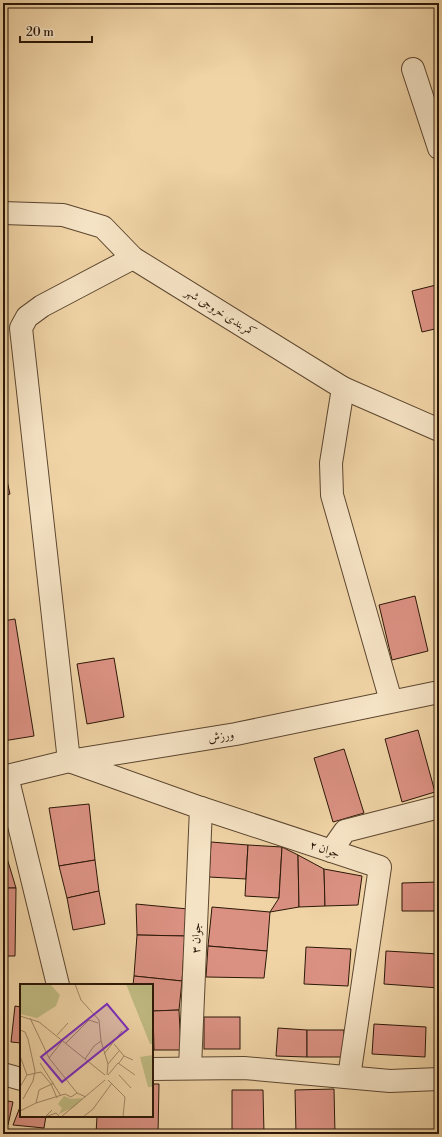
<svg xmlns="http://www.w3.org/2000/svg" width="442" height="1137" font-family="'Libre Bodoni',Amiri,serif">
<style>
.building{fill:#db9182;stroke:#2b1707}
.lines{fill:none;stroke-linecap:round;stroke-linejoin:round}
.minor-casing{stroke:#5c462f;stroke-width:24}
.minor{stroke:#f5e3c5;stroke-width:22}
.labels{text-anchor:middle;stroke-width:3;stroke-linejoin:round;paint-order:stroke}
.street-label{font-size:12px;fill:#2b1707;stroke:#f5e3c5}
.inset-road{fill:none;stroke:#a18866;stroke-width:1}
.view{fill:#7b2cbf;fill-opacity:0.15;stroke:#7b2cbf;stroke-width:2}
.inset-edge{fill:none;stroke:#2b1707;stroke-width:2}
</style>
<rect width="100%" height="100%" fill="#f0d4a6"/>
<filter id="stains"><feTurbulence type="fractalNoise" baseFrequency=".005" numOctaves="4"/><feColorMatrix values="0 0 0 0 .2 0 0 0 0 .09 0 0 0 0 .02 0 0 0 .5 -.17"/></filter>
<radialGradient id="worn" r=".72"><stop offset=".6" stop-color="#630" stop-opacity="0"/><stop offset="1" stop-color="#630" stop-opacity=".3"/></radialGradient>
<!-- building -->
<g class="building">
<path d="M436,285L439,286V328L422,332L412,291Z"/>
<path d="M3,463L10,494L3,496Z"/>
<path d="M415,596L428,651L392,660L379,605Z"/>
<path d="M15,619L34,736L3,741V621Z"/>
<path d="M114,658L124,717L87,724L77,664Z"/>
<path d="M418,730L435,792L402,802L385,739Z"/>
<path d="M344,749L364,813L333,822L314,758Z"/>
<path d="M89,804L95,860L59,866L49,808Z"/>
<path d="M211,842L248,845L246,879L209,877Z"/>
<path d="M3,845L16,888H3Z"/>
<path d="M248,845L282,847L279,898L245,896Z"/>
<path d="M282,847L298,855L299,907L270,912L279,898Z"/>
<path d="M298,855L324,869L325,906L299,907Z"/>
<path d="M95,860L99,891L67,898L59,866Z"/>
<path d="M324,869L362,876L358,905L325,906Z"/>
<path d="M439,882V911H402V883Z"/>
<path d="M3,888H16L15,956H3Z"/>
<path d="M99,891L105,924L73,930L67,898Z"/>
<path d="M136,904L188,909L185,936L137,935Z"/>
<path d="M212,907L270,912L267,951L208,946Z"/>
<path d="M137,935L185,936L182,981L134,976Z"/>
<path d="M208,946L267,951L264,978L206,977Z"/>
<path d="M306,947L351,949L348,986L304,984Z"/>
<path d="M386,951L439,954V988L384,984Z"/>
<path d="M134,976L182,981L179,1010L152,1011V985H133Z"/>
<path d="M15,1006L21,1007V1043L11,1042Z"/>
<path d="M179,1010L181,1050H154L153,1011Z"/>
<rect x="204" y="1017" width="36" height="32"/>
<path d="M374,1024L426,1027L425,1057L372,1054Z"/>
<path d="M278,1028L307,1030V1057L276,1056Z"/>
<path d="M307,1030H344L343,1057H307Z"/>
<path d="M152,1084H159L158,1134H96L97,1116H152Z"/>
<path d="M334,1089L335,1134H296L295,1090Z"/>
<path d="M232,1090H263L264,1134H232Z"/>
<path d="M3,1100L13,1102L8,1125L3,1130Z"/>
<path d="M20,1107L21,1116H46L44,1128L13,1125Z"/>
</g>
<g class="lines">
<!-- minor casing -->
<g class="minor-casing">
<g id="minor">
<path d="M413,69L439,148"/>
<path d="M3,213L63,215L103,227L133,258L343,388L439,430"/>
<path d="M133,258L42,306L27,317L21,328L69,761L201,808L380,867L349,1077"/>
<path d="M343,388L331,463L332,495L391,701"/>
<path d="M7,776L58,985"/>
<path d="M3,777L69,761L236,734L439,692"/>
<path d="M331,851L345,831L439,807"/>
<path d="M190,1068L201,808"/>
<path d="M152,1069L244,1068L390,1081L439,1079"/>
<path d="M3,1074L21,1079"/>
</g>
</g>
<!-- minor -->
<use href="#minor" class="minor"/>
</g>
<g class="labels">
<!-- street labels -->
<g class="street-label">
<text transform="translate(221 312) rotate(32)" y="4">کمربندی خروجی شهر</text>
<text transform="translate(221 736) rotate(-9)" y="4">ورزش</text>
<text transform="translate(325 849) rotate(18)" y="4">جوان ۲</text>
<text transform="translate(196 938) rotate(-88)" y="4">جوان ۳</text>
</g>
</g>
<!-- overview -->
<g transform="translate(20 984)">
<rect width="133" height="133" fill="#f0d4a6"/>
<path d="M0,0H30L40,11L36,22L17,34L0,30ZM106,0H133V60H130ZM133,71V103H128L120,73ZM44,112L51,115L63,114L54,123L39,130L42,124L38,120Z" fill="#c0bb82"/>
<path class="inset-road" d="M55,0L61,16L79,36L81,57L88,80L87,91M0,32L19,38L85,91M10,34L29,74M0,46L5,48L8,55L15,87L13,97L3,115M37,51L48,39M43,56L29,74L57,109M46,59L69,36L78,39M94,60L104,72M84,70L102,47M0,72L7,91L0,103M65,75L74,62L81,57M20,79L41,112M99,79L104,72L113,76M88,80L99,67M7,91L21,88L31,100L37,114M88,91L98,79L115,91M99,91L111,104M88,96L105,113L103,133M16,119L45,110L51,113L57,109L66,113M32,126L25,133L36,129L40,133M0,127L16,119L19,106L34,99M41,133L85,96M63,133L73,125L92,99"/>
<path class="view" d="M87,20L108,45L42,98L21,73Z"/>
<rect width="133" height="133" class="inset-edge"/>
</g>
<!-- margin -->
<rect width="442" height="1137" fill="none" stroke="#f0d4a6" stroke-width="16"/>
<rect x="4" y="4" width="434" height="1129" fill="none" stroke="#2b1707" stroke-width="2"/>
<rect x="8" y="8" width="426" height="1121" fill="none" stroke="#2b1707"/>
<!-- scale -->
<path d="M20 36v6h72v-6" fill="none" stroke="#2b1707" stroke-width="2"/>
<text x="26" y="36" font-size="12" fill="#2b1707" stroke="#f5e3c5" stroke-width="3" paint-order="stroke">20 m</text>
<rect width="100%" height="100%" filter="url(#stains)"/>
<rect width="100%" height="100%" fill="url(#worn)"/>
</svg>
